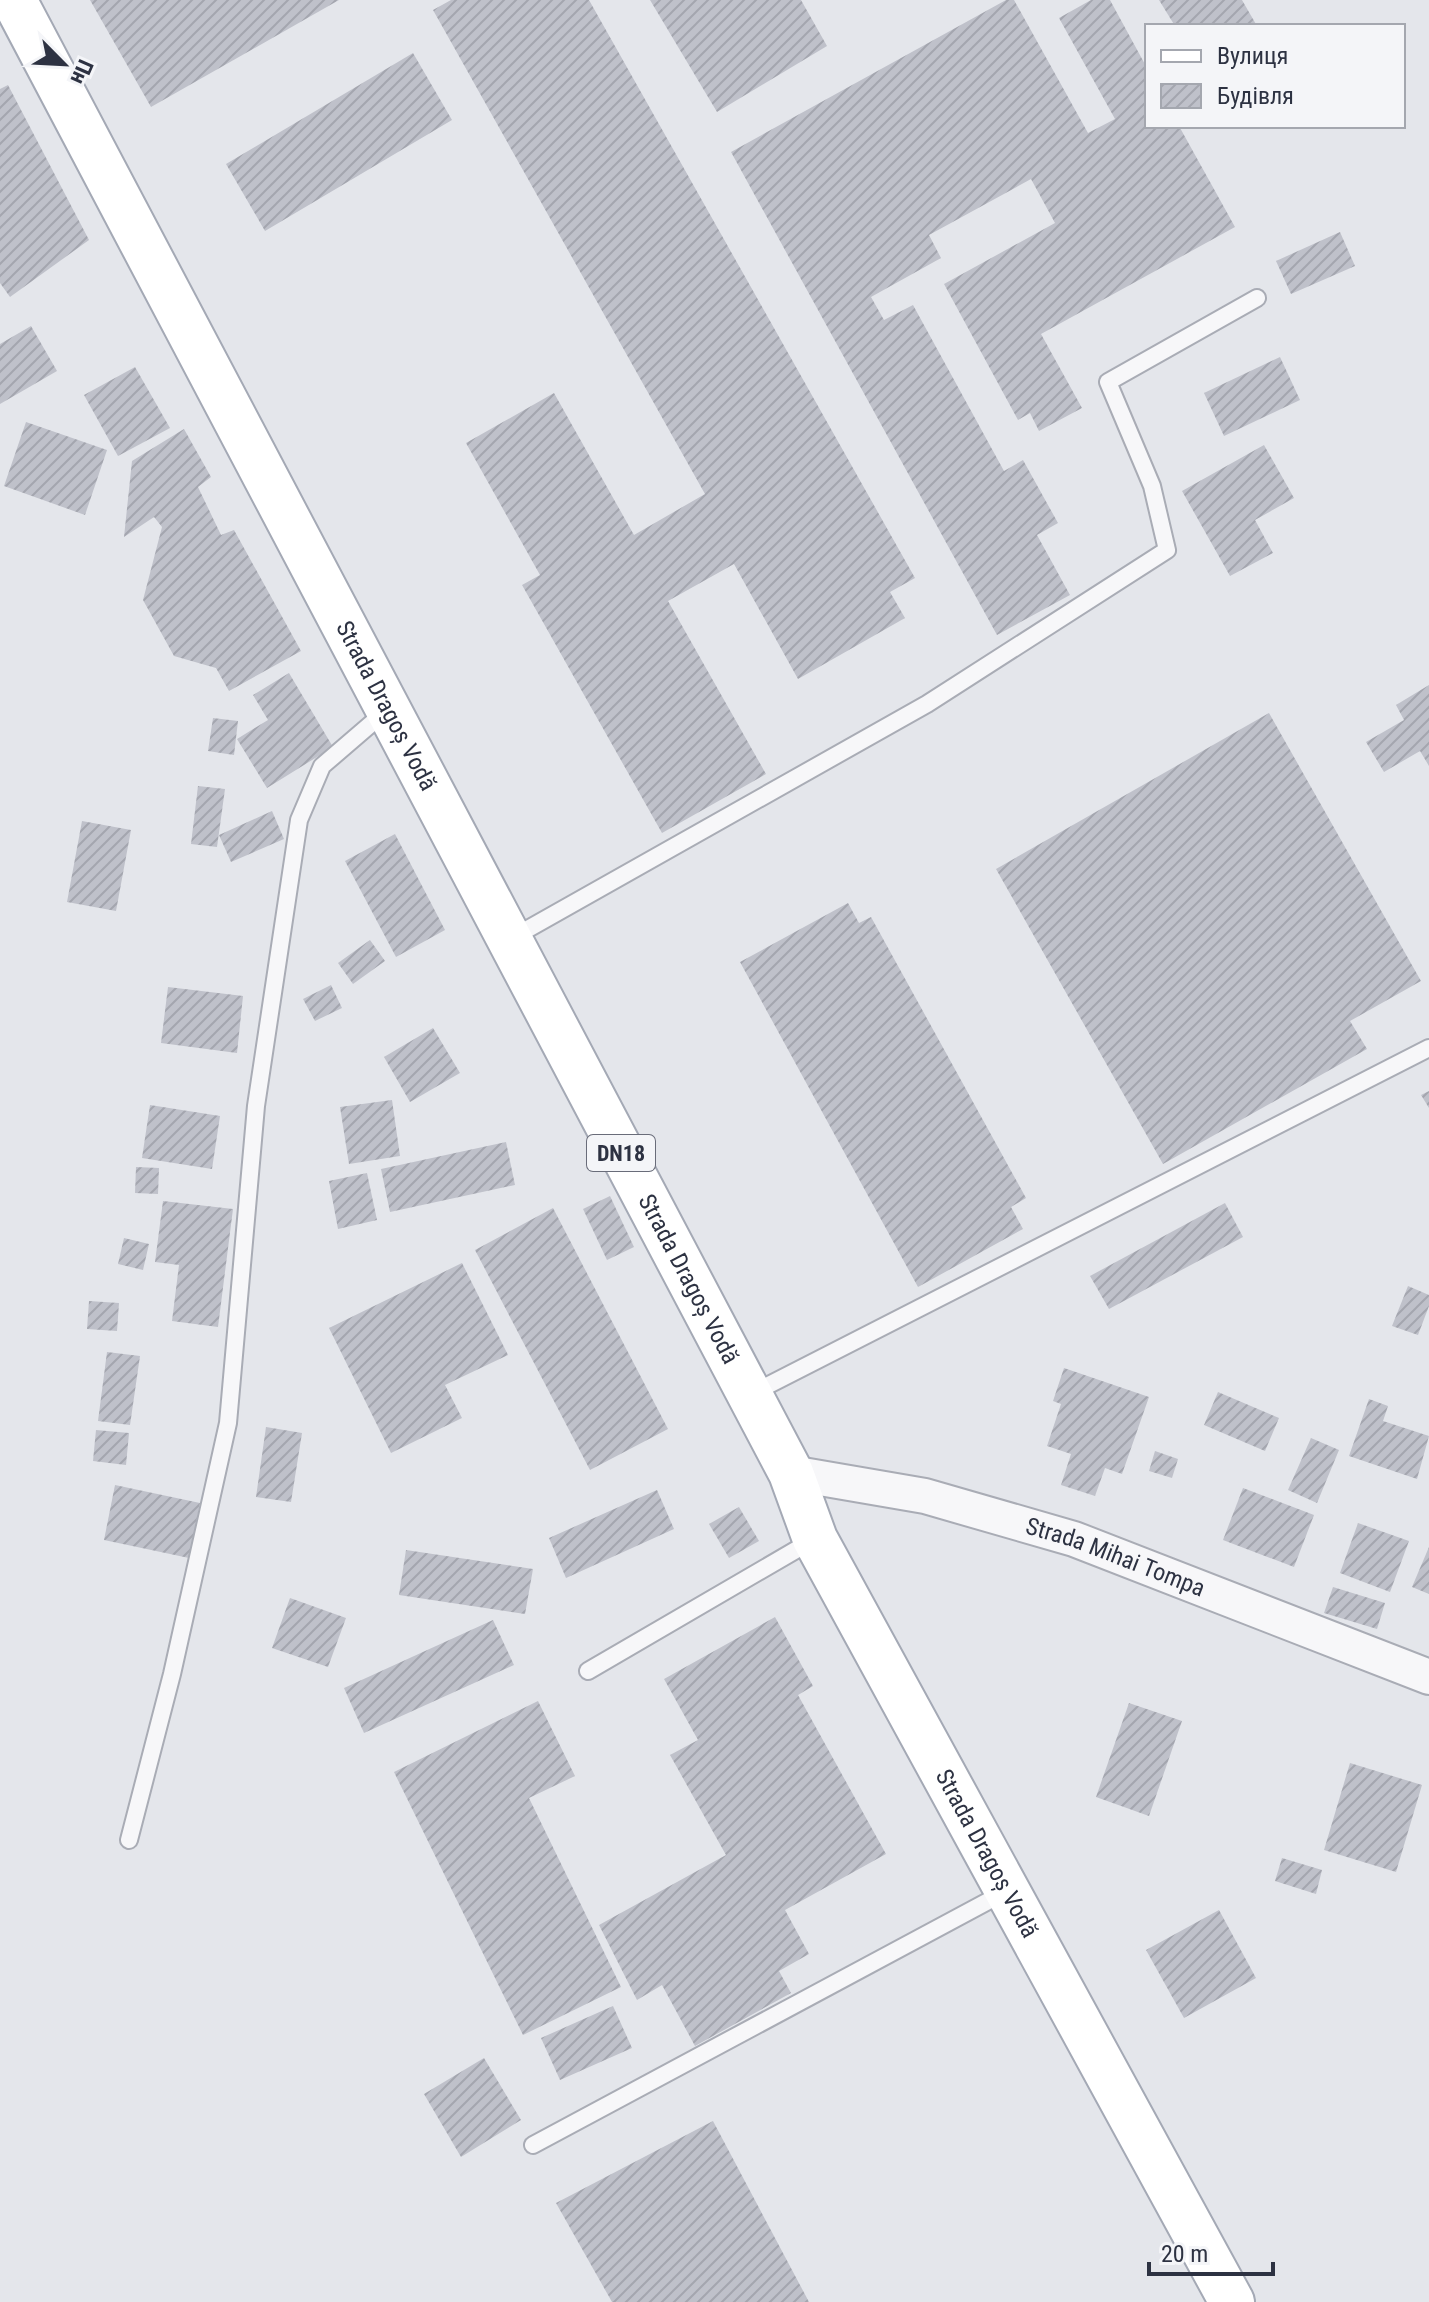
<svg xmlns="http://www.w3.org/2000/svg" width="1429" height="2302" font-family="'Roboto Condensed',sans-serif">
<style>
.building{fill:url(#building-hatch)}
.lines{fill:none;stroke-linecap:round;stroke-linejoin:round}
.service-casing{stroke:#a9acb5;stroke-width:20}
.minor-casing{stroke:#a9acb5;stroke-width:38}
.primary-casing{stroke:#a4a9b5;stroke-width:48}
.service{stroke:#f7f7f9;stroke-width:16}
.minor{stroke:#f7f7f9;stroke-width:34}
.primary{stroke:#fff;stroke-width:44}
.labels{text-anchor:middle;stroke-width:6;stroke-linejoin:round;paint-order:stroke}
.shield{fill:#f4f5f8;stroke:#696c79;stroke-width:2}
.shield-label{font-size:22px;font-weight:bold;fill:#2d3242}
.street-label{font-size:24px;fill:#2d3242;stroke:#f4f5f8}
</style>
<defs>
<pattern id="building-hatch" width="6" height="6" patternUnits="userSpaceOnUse" patternTransform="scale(2)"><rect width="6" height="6" fill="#bfc1ca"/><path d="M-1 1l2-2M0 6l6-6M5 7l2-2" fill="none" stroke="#a4a6af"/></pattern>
</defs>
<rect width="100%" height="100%" fill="#e4e6eb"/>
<!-- building -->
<g class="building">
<path d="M90,0H339L151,107Z"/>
<path d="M451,0H589L915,578L890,592L905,618L798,679L734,564L668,601L766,774L662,833L522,585L540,575L466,443L554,393L634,535L705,494L433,10Z"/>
<path d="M650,0H801L827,46L717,112Z"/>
<path d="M1006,0H1014L1088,133L1115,119L1059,18L1091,0H1110L1147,68V126H1179L1235,227L1041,334L1082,408L1039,431L1030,413L1018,420L944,284L1055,223L1031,179L929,235L941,258L871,297L884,320L913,305L1004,471L1023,460L1058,523L1037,535L1070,595L997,635L731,152Z"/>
<path d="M1159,0H1242L1257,26H1175Z"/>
<path d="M413,53L452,120L265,231L226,164Z"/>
<path d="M8,85L89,240L10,297L0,283V89Z"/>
<path d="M1340,232L1355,266L1291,294L1276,261Z"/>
<path d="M31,326L57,371L0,404V344Z"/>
<path d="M1280,357L1300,400L1224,436L1204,393Z"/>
<path d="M135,367L170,428L118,456L84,395Z"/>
<path d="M26,422L107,450L85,515L4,486Z"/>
<path d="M184,429L211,477L198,487L221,535L234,530L301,651L229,691L216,668L174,656L143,600L162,527L154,517L124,537L132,461Z"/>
<path d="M1264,445L1294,498L1255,520L1273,553L1230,576L1182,491Z"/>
<path d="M289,673L333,747L267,788L237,739L268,720L253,695Z"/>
<path d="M1429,685V766L1420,751L1384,772L1366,742L1404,720L1396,705Z"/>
<path d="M1269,713L1421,981L1350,1021L1367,1049L1163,1164L996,869Z"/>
<path d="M213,718L238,721L234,755L208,751Z"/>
<path d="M198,786L225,789L217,847L191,844Z"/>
<path d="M272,811L284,839L231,862L219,835Z"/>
<path d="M82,821L131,830L116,911L67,902Z"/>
<path d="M395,834L445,930L396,957L345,861Z"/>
<path d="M848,903L859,923L871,917L1026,1198L1011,1207L1023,1229L918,1287L740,962Z"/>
<path d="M370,940L385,961L353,984L338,963Z"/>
<path d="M331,985L342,1008L315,1021L303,999Z"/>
<path d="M168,987L243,996L237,1053L161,1043Z"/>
<path d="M433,1028L460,1073L410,1102L384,1057Z"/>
<path d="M1429,1091V1108L1421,1095Z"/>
<path d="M392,1100L400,1156L349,1164L340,1107Z"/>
<path d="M150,1105L220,1116L212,1169L142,1158Z"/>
<path d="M506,1142L515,1185L390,1212L381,1169Z"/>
<path d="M136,1167L159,1168L158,1194L135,1193Z"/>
<path d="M367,1173L377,1220L338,1229L329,1181Z"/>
<path d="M610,1196L634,1247L607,1260L583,1209Z"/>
<path d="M163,1201L233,1209L218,1327L172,1321L179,1265L155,1262Z"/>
<path d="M1225,1203L1243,1237L1109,1309L1090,1276Z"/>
<path d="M553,1208L668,1429L590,1470L475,1250Z"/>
<path d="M124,1238L149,1244L143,1270L118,1264Z"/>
<path d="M462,1263L508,1355L445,1385L462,1418L391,1453L329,1328Z"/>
<path d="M1408,1286L1429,1295V1306L1418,1335L1392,1326Z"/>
<path d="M89,1301L119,1303L117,1331L87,1329Z"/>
<path d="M107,1352L140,1356L130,1425L98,1421Z"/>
<path d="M1064,1368L1149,1397L1122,1474L1105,1468L1095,1496L1061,1485L1071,1454L1047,1446L1061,1404L1053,1401Z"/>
<path d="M1218,1392L1279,1418L1265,1451L1204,1425Z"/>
<path d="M1369,1399L1388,1406L1383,1421L1429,1436L1417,1479L1349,1456Z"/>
<path d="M266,1427L302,1433L291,1502L256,1497Z"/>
<path d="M96,1430L129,1433L126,1465L93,1461Z"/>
<path d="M1311,1438L1339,1450L1317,1503L1288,1490Z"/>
<path d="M1155,1451L1178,1459L1172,1478L1149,1471Z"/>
<path d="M115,1485L200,1503L189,1558L104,1540Z"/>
<path d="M1243,1488L1314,1515L1294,1567L1223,1540Z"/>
<path d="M657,1490L674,1529L566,1578L549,1538Z"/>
<path d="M739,1507L759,1541L729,1558L709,1524Z"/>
<path d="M1358,1523L1409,1541L1390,1592L1340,1573Z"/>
<path d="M1429,1547V1594L1412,1587Z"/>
<path d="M406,1550L533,1569L525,1614L399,1595Z"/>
<path d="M1333,1587L1385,1603L1377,1629L1324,1613Z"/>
<path d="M290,1598L346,1618L328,1667L272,1648Z"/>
<path d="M775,1617L813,1686L798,1695L886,1854L785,1910L809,1954L779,1971L791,1993L695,2046L662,1985L637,2000L599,1925L726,1855L670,1755L698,1740L664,1679Z"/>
<path d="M493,1620L514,1665L364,1733L344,1688Z"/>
<path d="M538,1701L575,1776L529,1798L621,1987L523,2035L394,1772Z"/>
<path d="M1129,1703L1182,1721L1149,1816L1096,1797Z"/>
<path d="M1350,1763L1422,1785L1396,1872L1324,1850Z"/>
<path d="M1282,1858L1322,1870L1316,1894L1275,1881Z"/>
<path d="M1219,1910L1256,1978L1184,2018L1146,1950Z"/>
<path d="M613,2006L632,2048L560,2080L541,2038Z"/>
<path d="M484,2058L521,2120L461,2157L424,2094Z"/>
<path d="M713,2121L809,2302H612L556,2203Z"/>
</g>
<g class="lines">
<!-- service casing -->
<g class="service-casing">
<g id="service">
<path d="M510,939L927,704L1167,550L1152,486L1108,382L1257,298"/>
<path d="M751,1394L1429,1048"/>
<path d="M588,1671L813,1540"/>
<path d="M129,1840L172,1674L228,1423L256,1106L299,820L322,766L386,711"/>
<path d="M533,2145L1007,1891"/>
</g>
</g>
<!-- minor casing -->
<g class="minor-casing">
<g id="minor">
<path id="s1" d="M791,1473L925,1496L1074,1539L1429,1677"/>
</g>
</g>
<!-- primary casing -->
<g class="primary-casing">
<g id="primary">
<path id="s2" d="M14,0L791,1473L815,1539L1232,2302"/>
</g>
</g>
<!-- service -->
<use href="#service" class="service"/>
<!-- minor -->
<use href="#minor" class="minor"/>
<!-- primary -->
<use href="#primary" class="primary"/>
</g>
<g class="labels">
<!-- shield labels -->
<rect class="shield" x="587" y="1135" width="68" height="36" rx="6"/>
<g class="shield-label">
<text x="621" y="1161">DN18</text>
</g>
<!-- street labels -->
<g class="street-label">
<text dy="8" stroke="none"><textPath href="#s2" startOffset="798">Strada Dragoș Vodă</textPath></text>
<text dy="8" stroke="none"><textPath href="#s2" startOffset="1446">Strada Dragoș Vodă</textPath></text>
<text dy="8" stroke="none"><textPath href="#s1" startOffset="336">Strada Mihai Tompa</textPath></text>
<text dy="8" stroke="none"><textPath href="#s2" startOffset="2094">Strada Dragoș Vodă</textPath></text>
</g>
</g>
<!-- legend -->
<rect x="1145" y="24" width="260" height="104" fill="#f4f5f8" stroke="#a4a7af" stroke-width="2"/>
<rect x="1161" y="50" width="40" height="12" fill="#ffffff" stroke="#a4a7af" stroke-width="2"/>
<text x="1217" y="64" font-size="24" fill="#2d3242">Вулиця</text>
<rect x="1161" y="84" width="40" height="24" fill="url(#building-hatch)" stroke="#a4a7af" stroke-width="2"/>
<text x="1217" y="104" font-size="24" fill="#2d3242">Будівля</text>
<!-- north arrow -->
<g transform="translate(64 64) rotate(114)" stroke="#f4f5f8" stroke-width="6" paint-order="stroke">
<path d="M0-6L14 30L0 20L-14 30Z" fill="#2d3242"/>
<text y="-12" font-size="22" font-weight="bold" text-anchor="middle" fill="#2d3242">Пн</text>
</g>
<!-- scale -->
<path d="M1149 2262v12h124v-12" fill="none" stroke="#2d3242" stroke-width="4"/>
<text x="1161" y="2262" font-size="24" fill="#2d3242" stroke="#f4f5f8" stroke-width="6" paint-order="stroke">20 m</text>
</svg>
